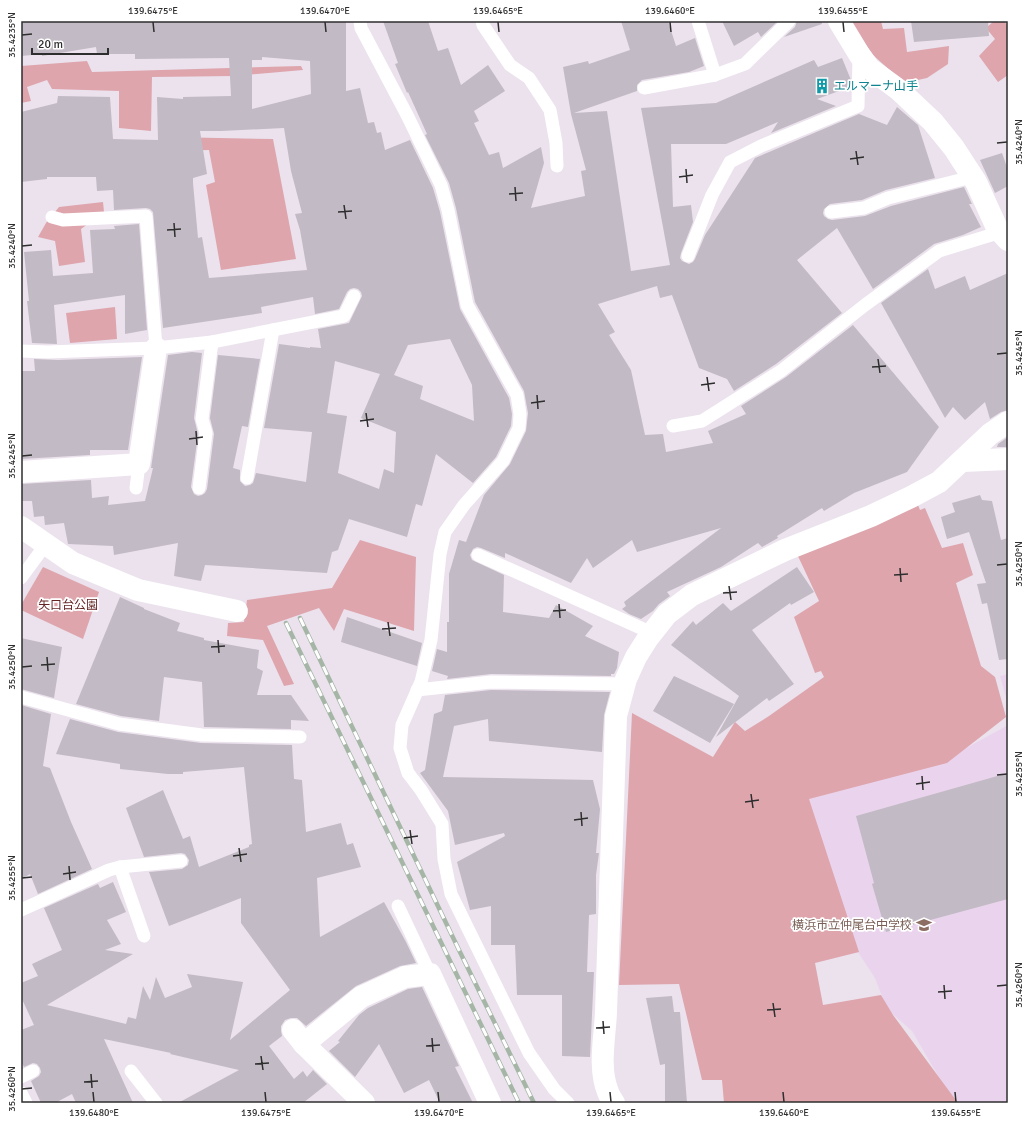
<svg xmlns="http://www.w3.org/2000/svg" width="1029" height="1124" font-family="Signika,'Noto Sans JP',sans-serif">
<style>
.education{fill:#ead4ed}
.green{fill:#dea5ad}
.building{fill:#c2bac4;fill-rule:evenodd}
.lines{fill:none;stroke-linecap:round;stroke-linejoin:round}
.service{stroke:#fff;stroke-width:13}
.minor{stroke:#fff;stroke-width:22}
.rail-casing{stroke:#a5b6a6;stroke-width:4.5}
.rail{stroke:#fff;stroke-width:3;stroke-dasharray:9;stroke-linecap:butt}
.ticks{fill:none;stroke:#2e2e2e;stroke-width:1.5}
.labels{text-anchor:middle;stroke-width:3.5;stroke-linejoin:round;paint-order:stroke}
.culture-label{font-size:12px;fill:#0d838f;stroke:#fff;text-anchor:start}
.park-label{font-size:12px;fill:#652424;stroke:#fff}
.education-label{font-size:12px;fill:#785e54;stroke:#fff;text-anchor:end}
.neatline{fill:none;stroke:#2e2e2e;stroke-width:1.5}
.ticks-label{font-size:10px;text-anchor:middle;fill:#2e2e2e}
</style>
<rect width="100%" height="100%" fill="#ebe2ed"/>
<!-- education -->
<g class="education">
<path d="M1008,674V705L1000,676Z"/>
<path d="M1008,725V1103H954L912,1031L887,1009L875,978L805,872V792L950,757Z"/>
</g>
<!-- green -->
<g class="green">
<path d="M849,21H881L883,29L904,28L907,52L949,46L948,64L927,78L904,83L873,55Z"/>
<path d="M994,21H1004L1008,26V75L998,82L979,56L995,39L986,28Z"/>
<path d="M87,61L92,72L301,66L303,70L234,76L152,77L151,131L119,128V91L52,89L47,80L27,87L31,101L21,103V66Z"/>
<path d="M169,137L273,139L296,259L221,270L206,185L215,182L209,150L170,151Z"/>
<path d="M103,202L104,212L81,229L85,262L59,266L55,241L38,237L46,223L59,207Z"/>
<path d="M115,307L117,339L70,343L66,313Z"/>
<path d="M918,505L920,510L925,508L942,548L963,543L973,575L956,583L981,666L995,677L1006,717L947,763L809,799L859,952L815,963L823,1005L881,995L893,1015L958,1103H724L722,1080H702L679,984L619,985L632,713L713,757L735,722L745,731L769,716L824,677L821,671L815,673L794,617L819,601L797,554Z"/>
<path d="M360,540L416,557L414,631L344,609L334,631L319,608L267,626L294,684L284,686L263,640L227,636L228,623L244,622L247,600L332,588Z"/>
<path d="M43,567L99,592L83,639L21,610V605Z"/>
</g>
<!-- building -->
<g class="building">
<path d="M21,21H346V91L360,88L368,123L374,122L377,133L381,132L385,150L410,140L433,188L440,212L460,309L509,398L512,414L511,426L496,457L473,483L436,454L422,506L416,504L407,537L349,519L338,550L332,552L327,573L205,565L201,581L174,576L178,543L114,555L113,546L68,544L64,523L45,525L44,516L34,517L32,501H21V484L91,480L92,498L109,496L108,505L145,501L153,468H151L168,355L192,352L202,353L194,418L198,434L191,487L194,494L198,496L202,495L205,493L207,489L214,434L210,418L218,355L260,359L248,427L242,426L233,468L240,470V481L245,486L250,485L253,483L256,473L306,482L312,432L264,428L279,344L310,348V347L321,348L318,329L349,323L362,296L361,292L358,289L354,288L350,289L347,292L339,309L315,314L313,297L261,307L262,313L163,328L153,212L150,209L146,208L114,210L113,190L97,191L96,177H47V179L21,182V112L57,103L58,96L110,97L113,139L158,140L157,97L183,99V97L231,96L229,58L135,59V54H97L96,47L42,56V54L21,56ZM262,57L310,61L311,94L252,109V60H262ZM284,128L291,171L302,213L295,214L300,230L307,270L209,278L202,237L198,238L193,183V178L207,174L200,131H221ZM450,339L472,385L474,421L420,399L423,386L394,375L408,345ZM335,361L380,374L361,418L396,432L394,473L384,469L379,489L338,473L347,416L327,413Z"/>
<path d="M383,21H428L438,51L448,48L461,85L488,65L505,91L474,111L479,121L474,123L489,155L499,152L503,168L541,147L544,163L531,208L585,196L581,171L586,170L571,114L563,67L588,61L589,64L630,50L621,21H668L676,46L695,38L704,66L689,72L642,80L637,85V91L574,113L607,111L631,271L670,265L641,108L716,103L814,60L818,67L842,58L851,80L850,87L817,99L836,106L771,133L778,122L726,144H671L673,207L691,205L693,222L681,253L680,258L682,261L689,264L693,262L695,259L705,235L755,158L859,114L887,125L897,107L918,125L935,178L886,190L862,200L830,204L824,209L823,213L824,216L828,219L832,220L865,216L891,206L964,187L972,204H969L981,227L963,235L934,244L873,289L837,228L797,260L842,313L776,364L734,391L727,379L699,368L672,295L660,298L657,286L598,304L615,332L609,335L631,370L645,435L663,434L666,452L713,443L708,431L746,414L741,406L786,377L853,325L939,427L907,472L854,493L824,511L822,508L777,536L778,538L762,547L758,543L721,567L667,592L670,596L659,604L653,611L641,619L629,614L622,609L626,606L624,602L721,528L637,552L632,540L593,568L587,558L571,583L505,553V558L481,548L477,547L473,549L470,555L472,560L504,575L503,612L549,618L556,605L593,626L585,636L619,652L617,668L614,674H611V676L491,674L447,679L448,676L432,671L437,649L447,652V622H449V574L459,540L466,542L484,495L510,464L526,431L528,413L524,391L475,302L456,208L449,183L425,135L427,134L408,92L407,93L395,64L398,63Z"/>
<path d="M722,21H778L761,37L758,32L734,46Z"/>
<path d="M797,21H821L822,24L784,37L795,27Z"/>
<path d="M911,21H988L989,36L914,42Z"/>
<path d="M1002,153L1008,170V186L995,193L980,160Z"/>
<path d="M139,224L147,330L125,334V295L54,305L57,344L32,343L27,301H29L24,252L51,250L53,276L93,273L90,230L115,229L114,226Z"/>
<path d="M928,269L935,289L965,276L970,290L1008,273V410L1001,412L990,419L985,402L965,420L953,407L945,418L881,303Z"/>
<path d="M142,357L128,450H90V455L21,459V371H35L34,359L58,360Z"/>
<path d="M1008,437V447H997L998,444Z"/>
<path d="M980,495L982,500L992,501L1001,540L1008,538V659L999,660L987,603L982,604L977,584L986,583L969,532L947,539L941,517L955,512L952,503Z"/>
<path d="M797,567L814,592L791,605L790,603L752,630L794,684L769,701L767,698L716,737L739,696L671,645L693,621L696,625L723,603L731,611Z"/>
<path d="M120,597L144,608V609L180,623L177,631L204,638V640L259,650L257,668L263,671L257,695H291L309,721L291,720V729L204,727L202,682L164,677L159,721L121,716L76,704Z"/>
<path d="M347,617L422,643L417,666L341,642Z"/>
<path d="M21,638L62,647L54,698L21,689Z"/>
<path d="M674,676L734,704L710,743L653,711Z"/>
<path d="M491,690L610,692L604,715L602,752L489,741L488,719L454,726L443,777L593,780L600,809L596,853H599L596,875V914L589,915L587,972H594L590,1057L562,1056V995H517L515,945H491V906L470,910L457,862L505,836L504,833L455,845L448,811L420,773L425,770L434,714L442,711L445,695Z"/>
<path d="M21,705L51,714L43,766L50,768L71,822L92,869L38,894L30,874L21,879Z"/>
<path d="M70,719L118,732L201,743L292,745L294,779L302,780L306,832L341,823L347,845L353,843L361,867L317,878L320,937L384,902L406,942L416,963L400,966L356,986L306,1026L297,1018H291L285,1020L281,1026V1031L282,1036L269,1046L294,1079L303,1071L307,1077L313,1070L327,1084L303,1103H178L239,1070L170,1054L171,1053L104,1039L133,1103H76L72,1094L55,1103H41L31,1081L39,1076L41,1072L40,1068L37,1064L33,1063L24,1067L21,1061V1030L34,1025L21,997V983L38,976L32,964L62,950L44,908L98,884L100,888L113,882L126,912L107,920L121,944L105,950L133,954L47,1005L126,1024L128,1017L136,1019L143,986L150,1000L156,977L165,998L192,987L187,974L243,982L230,1040L290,990L241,923V898L169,926L149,872L182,869L188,865L189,860L185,854L181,853L144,857L126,808L163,790L183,839L190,836L199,867L249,847V845L252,844L244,767L183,772V774H168L120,769V764L56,754Z"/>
<path d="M1008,773V899L886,932L872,884L874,883L856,816Z"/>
<path d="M422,987L459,1066L455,1067L473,1103H440L429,1080L404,1093L379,1044L355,1077L329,1051L340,1042L338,1041L359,1015L368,1008L408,989Z"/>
<path d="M672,996L674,1012H680L687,1103H665V1064L660,1065L646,998Z"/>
</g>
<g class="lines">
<!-- service -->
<g class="service">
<path d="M360,21L361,28L407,115L441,185L448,210L467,305L517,395L520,414L519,428L503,461L464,505L445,532L440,554L431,640L421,682L402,725L400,748L408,773L421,790L442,824L444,859L451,894L529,1053L554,1089L568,1103"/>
<path d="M482,21L483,25L510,65L529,78L550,110L556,143L557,166"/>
<path d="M698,21L715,75"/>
<path d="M644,88L715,75L745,64L789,21"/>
<path d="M831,212L864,208L888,198L972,177"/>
<path d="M52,217L63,220L146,216L156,348"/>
<path d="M688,256L712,195L730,162L761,146L858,106L859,56"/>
<path d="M21,351L48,352L156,348L212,342L344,316L354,296"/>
<path d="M673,426L702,421L781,371L865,305L939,251L1001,232"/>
<path d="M247,478L273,330"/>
<path d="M136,488L139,464"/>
<path d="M199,488L206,433L202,419L212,342"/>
<path d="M478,555L652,633"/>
<path d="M21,578L46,544"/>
<path d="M417,690L491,682L625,684"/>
<path d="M21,697L119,724L202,735L300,737"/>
<path d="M120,867L144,936"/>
<path d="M398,906L430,974"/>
<path d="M21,910L109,870L120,867L181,861"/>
<path d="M131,1071L156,1103"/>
<path d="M21,1077L33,1071"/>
<path d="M21,1093L26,1103"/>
</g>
<!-- minor -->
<g class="minor">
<path d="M839,21L859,54L869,68L899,90L933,122L954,148L976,182L997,228L1008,240"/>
<path d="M963,461L1008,459"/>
<path d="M21,472L139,464L156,348"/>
<path d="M21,527L73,563L138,590L237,611"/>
<path d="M293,1030L304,1044L364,1103"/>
<path d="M304,1044L361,997L405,977L430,974L490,1103"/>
<path d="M614,1103C612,1099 609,1096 608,1092C598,1068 605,1037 606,1012L616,716L626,679L636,657L648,638L667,614L692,595L785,550L871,516L911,497L939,482L990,434L1008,422"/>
</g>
<!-- rail casing -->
<g class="rail-casing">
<g id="rail">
<path d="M300,618L459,950L534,1103"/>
<path d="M286,623L519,1103"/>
</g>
</g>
<!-- rail -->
<use href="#rail" class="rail"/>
</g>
<!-- ticks -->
<path class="ticks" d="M153,22L154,32M325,22L326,32M498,22L499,32M670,22L671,32M843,22L844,32M22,35L32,34M997,143L1007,142M856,151L858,165M850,159L864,157M686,169L687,183M679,177L693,175M515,187L516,201M509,194L523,193M344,205L346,219M338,212L352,211M174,223L175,237M167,230L181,229M22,246L32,245M997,354L1007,353M878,359L880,373M872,367L886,366M707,377L709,391M701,385L715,383M537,395L538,409M531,403L545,401M366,413L368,427M360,421L374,419M196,431L197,445M189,439L203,437M22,456L32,455M997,565L1007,564M900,568L901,582M894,575L908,574M729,586L731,600M723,593L737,592M559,604L560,618M553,611L566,610M388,622L390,636M382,629L396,628M218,640L219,653M211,647L225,646M47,657L48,671M41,665L55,664M22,667L32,666M997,775L1007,774M922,776L923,790M916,784L930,782M751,794L753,808M745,802L759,800M581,812L582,826M574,820L588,818M410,830L412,844M404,838L418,836M239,848L241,862M233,856L247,854M69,866L70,880M63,874L76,872M22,878L32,877M944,985L945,999M997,986L1007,985M938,992L952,991M773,1003L775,1017M767,1010L781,1009M603,1021L604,1034M596,1028L610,1027M432,1038L433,1052M426,1046L440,1045M261,1056L263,1070M255,1064L269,1063M91,1074L92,1088M84,1082L98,1081M22,1089L32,1088M93,1092L94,1102M265,1092L266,1102M438,1092L439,1102M610,1092L611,1102M783,1092L784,1102M955,1092L956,1102"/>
<!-- icons -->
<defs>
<g id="building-bare" transform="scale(1.2)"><path d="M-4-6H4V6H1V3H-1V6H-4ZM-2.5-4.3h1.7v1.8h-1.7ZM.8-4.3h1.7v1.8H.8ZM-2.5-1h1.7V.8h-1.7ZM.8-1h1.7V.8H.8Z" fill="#0f9aa8" stroke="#fff" stroke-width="2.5" paint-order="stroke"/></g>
<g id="school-bare" transform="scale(1.2)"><path d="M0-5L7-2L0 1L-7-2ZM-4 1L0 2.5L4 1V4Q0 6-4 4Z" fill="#8d6e63" stroke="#fff" stroke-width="2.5" paint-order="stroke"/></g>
</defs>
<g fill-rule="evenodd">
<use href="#building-bare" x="822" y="86"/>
<use href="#school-bare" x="924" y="925"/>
</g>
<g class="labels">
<!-- culture labels -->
<g class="culture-label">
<text x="834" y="90">エルマーナ山手</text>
</g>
<!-- park labels -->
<g class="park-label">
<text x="68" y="609">矢口台公園</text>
</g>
<!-- education labels -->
<g class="education-label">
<text x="912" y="929">横浜市立仲尾台中学校</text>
</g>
</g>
<!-- border -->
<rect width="1029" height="1124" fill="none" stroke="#ffffff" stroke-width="44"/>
<!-- scale -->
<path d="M32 48v6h76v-6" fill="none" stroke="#2e2e2e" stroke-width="2"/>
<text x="38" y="48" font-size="12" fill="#2e2e2e" stroke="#ffffff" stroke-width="3" paint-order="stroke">20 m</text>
<rect x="22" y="22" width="985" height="1080" class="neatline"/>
<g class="ticks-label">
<text x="153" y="14">139.6475°E</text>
<text x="325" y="14">139.6470°E</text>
<text x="498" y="14">139.6465°E</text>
<text x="670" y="14">139.6460°E</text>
<text x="843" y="14">139.6455°E</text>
<text transform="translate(11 35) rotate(-90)" y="4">35.4235°N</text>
<text transform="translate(1018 142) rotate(-90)" y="4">35.4240°N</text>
<text transform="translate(11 246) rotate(-90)" y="4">35.4240°N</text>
<text transform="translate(1018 353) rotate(-90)" y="4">35.4245°N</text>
<text transform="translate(11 456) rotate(-90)" y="4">35.4245°N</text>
<text transform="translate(1018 564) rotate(-90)" y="4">35.4250°N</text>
<text transform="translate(11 667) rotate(-90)" y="4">35.4250°N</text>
<text transform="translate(1018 774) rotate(-90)" y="4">35.4255°N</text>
<text transform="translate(11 878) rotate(-90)" y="4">35.4255°N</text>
<text transform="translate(1018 985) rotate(-90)" y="4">35.4260°N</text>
<text transform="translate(11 1089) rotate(-90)" y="4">35.4260°N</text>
<text x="94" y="1116">139.6480°E</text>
<text x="266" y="1116">139.6475°E</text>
<text x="439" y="1116">139.6470°E</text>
<text x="611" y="1116">139.6465°E</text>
<text x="784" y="1116">139.6460°E</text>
<text x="956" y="1116">139.6455°E</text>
</g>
</svg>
